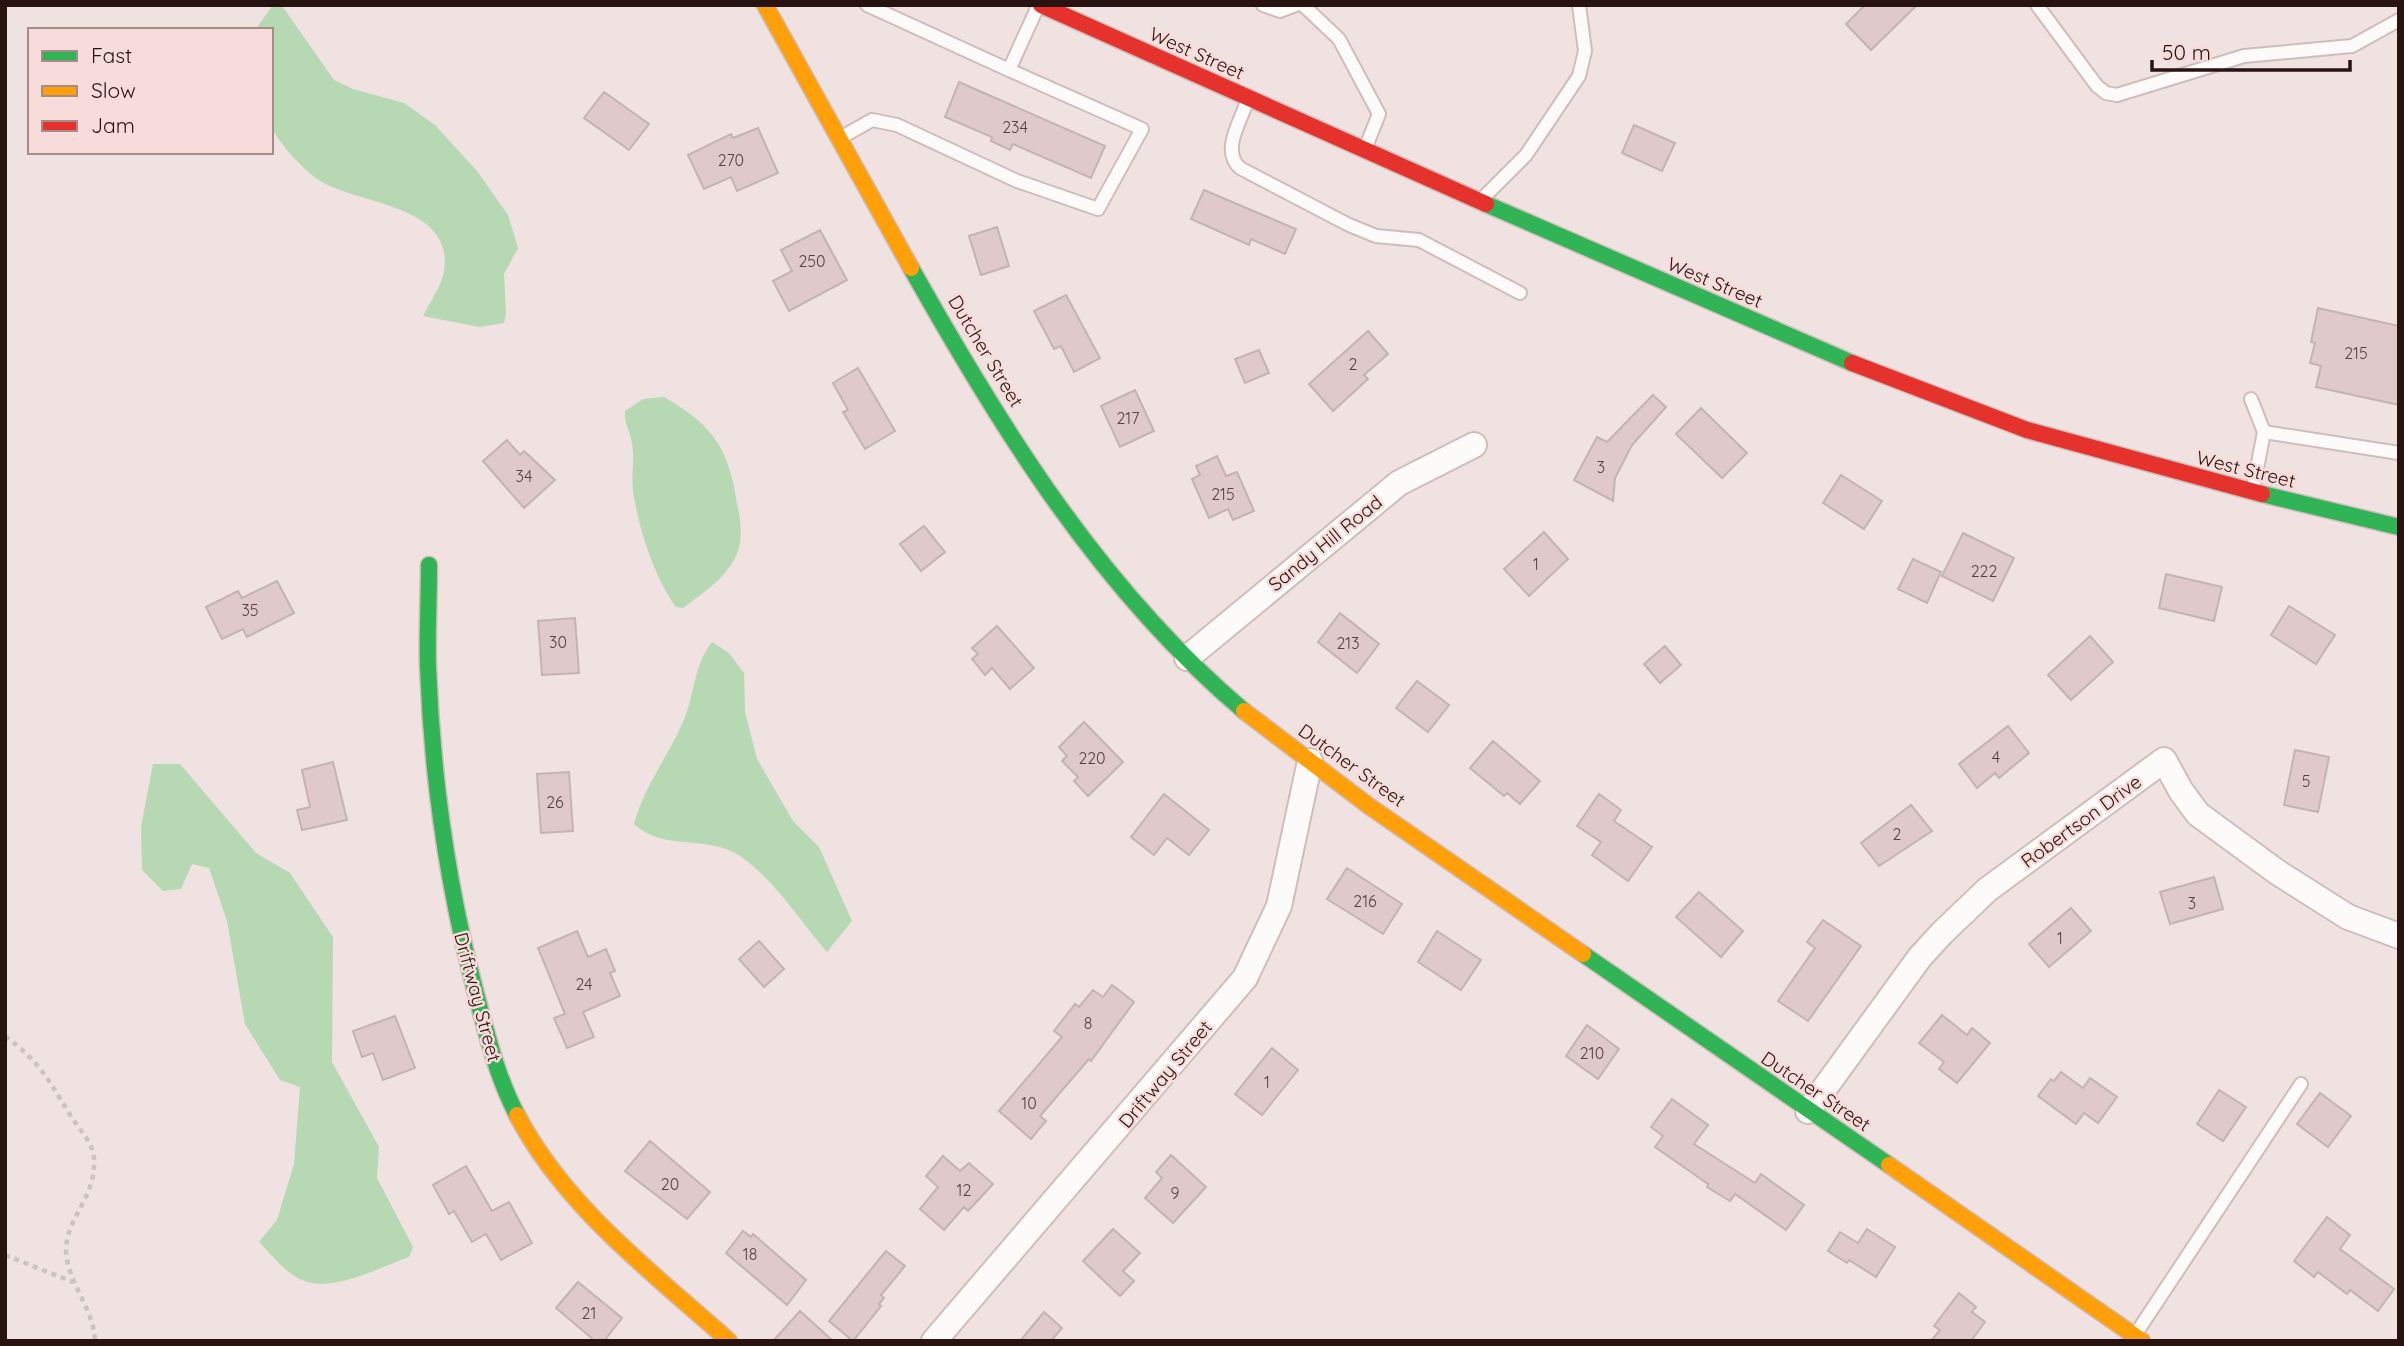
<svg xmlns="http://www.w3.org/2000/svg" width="2404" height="1346" font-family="Quicksand,sans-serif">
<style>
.green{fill:#b6d8b3}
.building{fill:#dfc9ca;stroke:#c4b3b3;stroke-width:2}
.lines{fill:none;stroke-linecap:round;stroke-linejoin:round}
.lane-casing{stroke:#cfbdba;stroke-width:16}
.street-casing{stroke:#cfbdba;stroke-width:28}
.fast-casing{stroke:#cfbdba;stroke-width:19}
.slow-casing{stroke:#cfbdba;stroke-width:19}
.jam-casing{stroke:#cfbdba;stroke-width:19}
.path{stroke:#cac3c3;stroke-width:4.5;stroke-dasharray:5 5;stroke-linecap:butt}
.lane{stroke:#fdfbfa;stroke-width:12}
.street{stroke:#fdfbfa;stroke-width:24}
.fast{stroke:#30b455;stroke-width:16}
.slow{stroke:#ff9f0a;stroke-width:16}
.jam{stroke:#e5322d;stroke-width:16}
.labels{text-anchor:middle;stroke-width:5;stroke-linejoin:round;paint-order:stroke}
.number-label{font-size:16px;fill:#584240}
.street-label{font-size:19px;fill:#291311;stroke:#f7dcd9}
</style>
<rect width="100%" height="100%" fill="#f0e2e0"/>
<!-- green -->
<g class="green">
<path d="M273,5H281L285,10L334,80L353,89L404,103L435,125L477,171L508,215L518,248L504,274L506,313L504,323L480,327L423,316C430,303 441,286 444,272C455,205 362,205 322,182C304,171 280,145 271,126V30H255Z"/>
<path d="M664,397C716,427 729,450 738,508C741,523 743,541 736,556C724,580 704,592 683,608L676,607C654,576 639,530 633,491C631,475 635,458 632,443C630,431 624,423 625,411L643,399Z"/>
<path d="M712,642L729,653L744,673L745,712L757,759L793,821L819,847L852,921L827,952C800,921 774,879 740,856C708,834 664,852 634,824C644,787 667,758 683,722C695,695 693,666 712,642Z"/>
<path d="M153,764H180L256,853L290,873L333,937L332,1062L379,1147L377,1178L413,1247L409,1257C380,1267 335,1292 304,1281C287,1275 272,1255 259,1242L277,1220L294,1164L300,1087L280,1080L245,1024L227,921L209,868L192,864L181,889L163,891L142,870L141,827Z"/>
</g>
<!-- building -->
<g class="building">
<path d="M1865,5H1917L1871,50L1846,24Z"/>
<path d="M959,82L1105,146L1091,178L1013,144L1010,150L991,141L992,137L945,117Z"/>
<path d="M604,92L649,124L629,150L584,118Z"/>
<path d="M1634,125L1675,143L1662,171L1622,153Z"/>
<path d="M758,128L778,173L737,191L731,177L704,189L688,155L731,134L733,138Z"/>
<path d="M1204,190L1296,229L1285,254L1251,239L1249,245L1191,219Z"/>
<path d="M997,227L1009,266L981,275L969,236Z"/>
<path d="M820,230L847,280L789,311L773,281L792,271L781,250Z"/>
<path d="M1066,295L1100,358L1074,372L1061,346L1054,349L1034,311Z"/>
<path d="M2318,308L2399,326V405L2316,387L2321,366L2310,363L2315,343L2311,342Z"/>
<path d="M1368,331L1388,354L1364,375L1368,379L1333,411L1309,384Z"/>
<path d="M1259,350L1269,373L1245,383L1235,359Z"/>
<path d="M858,368L895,431L865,449L843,412L848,410L833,383Z"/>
<path d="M1135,390L1154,431L1120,447L1101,406Z"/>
<path d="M1653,395L1666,407L1632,445L1615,478L1613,501L1574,480L1597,437L1607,442Z"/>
<path d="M1701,408L1747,453L1722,478L1676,434Z"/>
<path d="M507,440L520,455L524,451L555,480L524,508L483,461Z"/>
<path d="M1217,456L1226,476L1237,472L1254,511L1233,520L1228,509L1209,518L1192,479L1200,475L1196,466Z"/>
<path d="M1841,475L1882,501L1864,529L1823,503Z"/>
<path d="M924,526L945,552L921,571L900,544Z"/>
<path d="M1544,532L1568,559L1529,596L1504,569Z"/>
<path d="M1963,533L2014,558L1993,601L1942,576Z"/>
<path d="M1913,559L1941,572L1927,603L1898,589Z"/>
<path d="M2166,574L2222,587L2214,621L2159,608Z"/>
<path d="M277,581L294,613L247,637L243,629L222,639L206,607L238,591L242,598Z"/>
<path d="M2289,606L2335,635L2316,664L2271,635Z"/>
<path d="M1340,613L1379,644L1357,673L1318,642Z"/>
<path d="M575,618L579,673L542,675L538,621Z"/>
<path d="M997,626L1034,668L1010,689L992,668L985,675L972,659L978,654L972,648Z"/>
<path d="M2090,636L2113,662L2071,700L2048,675Z"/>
<path d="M1665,646L1681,665L1660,683L1644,664Z"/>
<path d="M1417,681L1449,705L1428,732L1396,708Z"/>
<path d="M1084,722L1123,762L1088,796L1074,781L1078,777L1062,761L1067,756L1059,747Z"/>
<path d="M2008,726L2029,753L1999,778L1995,773L1977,788L1959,764Z"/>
<path d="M1493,741L1540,781L1520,804L1507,793L1504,796L1470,768Z"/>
<path d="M2295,750L2329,757L2318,812L2284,805Z"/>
<path d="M333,762L347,820L302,830L297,810L310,807L302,770Z"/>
<path d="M569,772L573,831L541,833L537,774Z"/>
<path d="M1164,794L1209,830L1189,855L1167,838L1154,855L1131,837Z"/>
<path d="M1599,794L1621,810L1614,821L1652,847L1628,881L1592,855L1601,842L1577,826Z"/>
<path d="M1911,805L1932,831L1879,866L1861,843Z"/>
<path d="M1347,868L1402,904L1383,934L1327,899Z"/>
<path d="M2214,877L2223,909L2170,924L2160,892Z"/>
<path d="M1699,892L1743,931L1721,957L1676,917Z"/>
<path d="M2071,908L2091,931L2049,967L2029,944Z"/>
<path d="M1823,920L1861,946L1808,1021L1778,1001L1815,948L1807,942Z"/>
<path d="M577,931L588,957L606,949L615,971L610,973L620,996L583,1012L594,1037L567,1048L554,1018L565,1014L538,948Z"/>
<path d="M1437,931L1481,960L1461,990L1418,962Z"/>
<path d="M759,941L784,969L764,987L739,959Z"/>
<path d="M1112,985L1134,1002L1091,1061L1089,1059L1040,1116L1046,1121L1031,1139L999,1111L1062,1037L1054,1031L1075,1004L1079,1007L1093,990L1103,997Z"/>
<path d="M1942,1015L1967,1035L1972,1028L1990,1043L1957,1083L1939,1069L1944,1062L1919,1043Z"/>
<path d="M395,1016L415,1068L383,1080L373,1053L362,1057L353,1031Z"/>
<path d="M1587,1025L1619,1049L1598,1079L1566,1056Z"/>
<path d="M1272,1048L1298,1070L1262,1115L1235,1094Z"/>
<path d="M2061,1072L2083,1088L2090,1078L2117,1097L2098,1123L2084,1113L2076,1124L2038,1096L2051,1079L2054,1081Z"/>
<path d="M2219,1090L2246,1107L2223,1141L2197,1124Z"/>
<path d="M2320,1093L2351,1116L2328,1147L2297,1124Z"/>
<path d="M1672,1099L1708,1125L1694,1144L1755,1183L1761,1174L1804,1205L1786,1230L1735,1194L1730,1201L1707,1187L1708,1184L1655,1147L1663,1136L1651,1127Z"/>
<path d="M650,1141L710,1192L687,1219L625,1171Z"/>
<path d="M1171,1155L1206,1187L1173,1223L1145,1198L1162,1178L1156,1172Z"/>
<path d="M943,1156L960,1171L969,1163L993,1184L968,1211L964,1207L944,1230L920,1209L938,1187L926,1176Z"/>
<path d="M466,1166L492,1211L509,1202L532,1243L501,1260L486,1234L472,1242L454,1211L449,1214L433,1185Z"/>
<path d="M2327,1217L2350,1235L2340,1249L2394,1289L2378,1311L2350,1290L2347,1294L2318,1272L2314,1277L2294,1261Z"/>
<path d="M1113,1229L1140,1253L1123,1271L1134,1281L1120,1296L1083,1261Z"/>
<path d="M1867,1229L1895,1247L1876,1277L1849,1260L1847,1263L1828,1251L1840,1232L1858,1243Z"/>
<path d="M743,1231L751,1237L753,1234L806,1280L787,1305L726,1253Z"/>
<path d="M886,1251L905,1266L881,1295L884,1298L879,1304L881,1306L853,1341L829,1321Z"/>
<path d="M578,1282L622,1318L604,1341H595L556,1308Z"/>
<path d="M1959,1293L1976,1307L1972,1312L1985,1322L1971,1341H1931L1940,1330L1934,1326Z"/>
<path d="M800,1311L833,1341H773Z"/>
<path d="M1044,1312L1062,1328L1051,1341H1020Z"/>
</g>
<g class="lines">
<!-- lane casing -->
<g class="lane-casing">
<g id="lane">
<path d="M867,5L1009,70L1038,6"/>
<path d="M1263,5L1280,11L1296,5"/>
<path d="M1303,5L1339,39L1379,114L1367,144"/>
<path d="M2037,5L2097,86L2106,93L2117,95L2244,56L2352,46L2399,20"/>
<path d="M1247,102C1240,122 1221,151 1240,168L1349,225L1376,236L1419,240L1520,293"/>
<path d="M842,137L872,120L897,125L1017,181L1098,209L1142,129L1009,70"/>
<path d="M1483,198L1526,155L1579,76L1585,51L1579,5"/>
<path d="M2251,399L2264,432"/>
<path d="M2253,489L2264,432L2399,453"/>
<path d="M2135,1335L2301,1084"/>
</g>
</g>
<!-- street casing -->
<g class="street-casing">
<g id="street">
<path d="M1187,658L1399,483L1474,445"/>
<path d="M1808,1111L1920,957L1942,933L1987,890L2164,760L2181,791L2198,814L2277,872L2348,917L2399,936"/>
<path d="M934,1341L1245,978L1279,906L1310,761"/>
</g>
</g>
<!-- fast casing -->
<g class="fast-casing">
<g id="fast">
<path d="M1486,204L1852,363"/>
<path d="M911,268C1002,430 1101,590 1244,711"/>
<path d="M2262,494L2399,527"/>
<path d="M429,565C429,599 427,633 428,667C432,777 448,888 476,994C487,1035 497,1077 517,1115"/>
<path d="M1583,954L1889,1165"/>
</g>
</g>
<!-- slow casing -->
<g class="slow-casing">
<g id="slow">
<path d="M765,5L911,268"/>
<path d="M1244,711L1369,806L1583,954"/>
<path d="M517,1115C565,1207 653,1273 729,1341"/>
<path d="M1889,1165L2142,1341"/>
</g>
</g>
<!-- jam casing -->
<g class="jam-casing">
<g id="jam">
<path d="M1041,5L1486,204"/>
<path d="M1852,363L2027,430L2262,494"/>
</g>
</g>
<!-- path -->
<g class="path">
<path d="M5,1036C40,1062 47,1078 69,1113C85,1139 100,1146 92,1180C86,1205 66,1224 66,1250C67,1283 94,1308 95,1341"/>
<path d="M5,1255L73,1282"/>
</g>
<!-- lane -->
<use href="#lane" class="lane"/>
<!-- street -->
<use href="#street" class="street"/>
<!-- fast -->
<use href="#fast" class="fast"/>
<!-- slow -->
<use href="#slow" class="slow"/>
<!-- jam -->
<use href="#jam" class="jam"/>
</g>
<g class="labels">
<!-- number labels -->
<g class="number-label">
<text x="1015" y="133">234</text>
<text x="731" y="166">270</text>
<text x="812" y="267">250</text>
<text x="2356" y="359">215</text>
<text x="1353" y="370">2</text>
<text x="1128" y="424">217</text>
<text x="1601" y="473">3</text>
<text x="524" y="482">34</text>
<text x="1223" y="500">215</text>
<text x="1536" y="570">1</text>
<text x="1984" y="577">222</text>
<text x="250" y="616">35</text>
<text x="558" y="648">30</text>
<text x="1348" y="649">213</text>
<text x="1996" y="763">4</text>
<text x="1092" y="764">220</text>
<text x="2306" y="787">5</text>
<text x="555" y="808">26</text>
<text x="1897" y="840">2</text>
<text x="1365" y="907">216</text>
<text x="2192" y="909">3</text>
<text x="2060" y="944">1</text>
<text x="584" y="990">24</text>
<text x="1088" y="1029">8</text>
<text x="1592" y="1059">210</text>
<text x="1267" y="1088">1</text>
<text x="1029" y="1109">10</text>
<text x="670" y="1190">20</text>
<text x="964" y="1196">12</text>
<text x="1175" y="1199">9</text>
<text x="750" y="1260">18</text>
<text x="589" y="1319">21</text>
</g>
<!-- street labels -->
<g class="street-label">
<text transform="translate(1197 53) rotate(24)" y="7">West Street</text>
<text transform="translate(1715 282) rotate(23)" y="7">West Street</text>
<text transform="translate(986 351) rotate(59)" y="7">Dutcher Street</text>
<text transform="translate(2246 469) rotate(14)" y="7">West Street</text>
<text transform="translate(1325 543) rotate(-39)" y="7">Sandy Hill Road</text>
<text transform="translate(1352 765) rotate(36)" y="7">Dutcher Street</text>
<text transform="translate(2081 821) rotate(-36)" y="7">Robertson Drive</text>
<text transform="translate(478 997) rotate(75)" y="7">Driftway Street</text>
<text transform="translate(1165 1074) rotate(-50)" y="7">Driftway Street</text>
<text transform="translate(1816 1091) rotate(34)" y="7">Dutcher Street</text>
</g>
</g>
<!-- border -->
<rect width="2404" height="1346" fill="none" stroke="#291311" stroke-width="14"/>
<!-- legend -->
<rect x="28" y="28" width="245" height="126" fill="#f7dcd9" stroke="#a58c89" stroke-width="2"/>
<rect x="42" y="51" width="35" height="10" fill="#30b455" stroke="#a58c89" stroke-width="2"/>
<text x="91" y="63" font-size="21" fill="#291311">Fast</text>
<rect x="42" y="86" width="35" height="10" fill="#ff9f0a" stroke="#a58c89" stroke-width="2"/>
<text x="91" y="98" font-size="21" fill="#291311">Slow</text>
<rect x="42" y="121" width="35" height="10" fill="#e5322d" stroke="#a58c89" stroke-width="2"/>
<text x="91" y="133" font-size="21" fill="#291311">Jam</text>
<!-- scale -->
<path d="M2152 60v10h198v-10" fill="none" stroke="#291311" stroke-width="3.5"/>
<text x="2162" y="60" font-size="21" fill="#291311" stroke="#f7dcd9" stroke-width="5" paint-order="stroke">50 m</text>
</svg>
